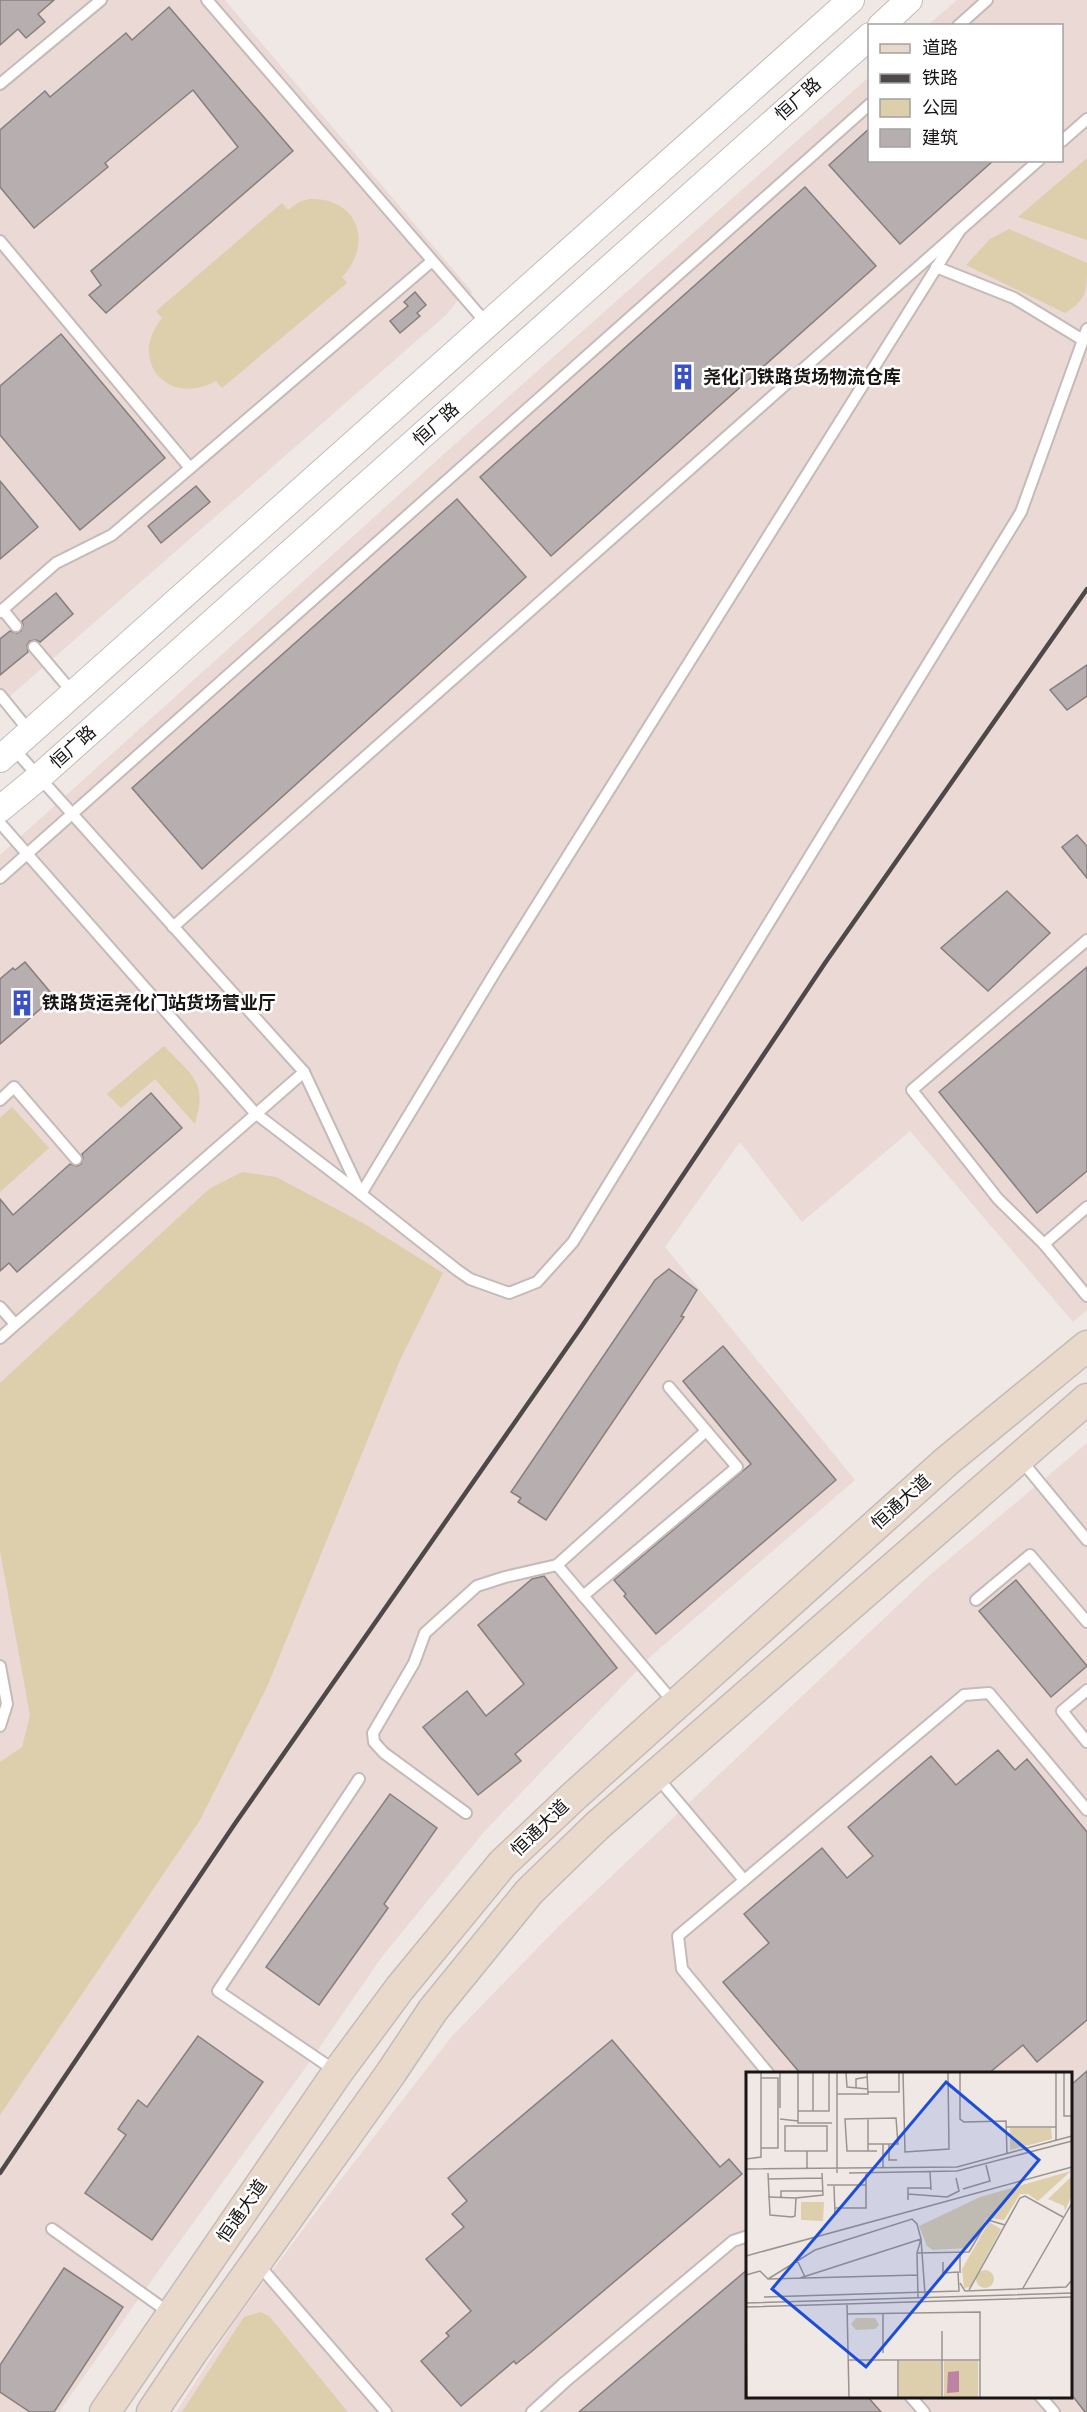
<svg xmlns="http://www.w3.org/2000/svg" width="1087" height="2412" font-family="'Sofia Sans Condensed','Noto Sans SC',sans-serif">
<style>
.built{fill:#ead9d4;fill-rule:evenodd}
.green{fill:#ddceac}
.building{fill:#b7aeaf;stroke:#877e7f;stroke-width:1.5}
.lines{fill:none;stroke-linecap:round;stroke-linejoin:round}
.service-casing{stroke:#c4bbb9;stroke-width:14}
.tertiary-casing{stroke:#c4bbb9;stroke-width:28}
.secondary-casing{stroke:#c4bbb9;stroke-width:33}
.service{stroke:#fff;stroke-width:10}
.tertiary{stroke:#fff;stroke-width:26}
.secondary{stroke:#e9d9ca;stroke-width:30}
.rail{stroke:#4d4948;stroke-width:4.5}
.labels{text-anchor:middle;stroke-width:5;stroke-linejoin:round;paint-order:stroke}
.street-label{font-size:18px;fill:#181514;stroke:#fff}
.poi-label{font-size:18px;font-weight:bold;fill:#181514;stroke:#fff;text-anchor:start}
.inset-road{fill:none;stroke:#9a9491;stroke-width:1.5}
.view{fill:#1d4ed8;fill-opacity:0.15;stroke:#1d4ed8;stroke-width:3}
.inset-edge{fill:none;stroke:#181514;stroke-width:3}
</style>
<rect width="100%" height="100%" fill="#f0e8e5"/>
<!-- built -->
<g class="built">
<path d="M0,0H225L473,293L462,295L446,315L0,705Z"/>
<path d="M957,0H1087V1310L1073,1322L910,1131L802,1222L740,1142L665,1247L855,1480L651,1656L483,1833L381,1958L306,2067L154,2277L59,2412H0V855L453,446L869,77L870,160H1062V26L928,25Z"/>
<path d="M1087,1443V2412H176L237,2318L328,2196L453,2035L561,1924L930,1575ZM748,2073H1070V2396H748Z"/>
</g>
<!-- green -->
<g class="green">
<path d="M1087,158V240L1018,217Z"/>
<path d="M310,199C358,198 374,243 342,277L347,283L222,388L216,381C168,407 127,361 162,318L156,311L282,203L288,210L299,202Z"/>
<path d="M1009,229L1087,263C1087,292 1087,299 1065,313L966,265L990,239Z"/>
<path d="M164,1046C192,1076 208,1081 195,1124L155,1079L121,1108L107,1094Z"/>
<path d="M12,1107L49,1148L0,1192V1118Z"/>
<path d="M242,1172L276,1177L363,1223L443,1273L400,1360L267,1687L200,1820L0,2115V1762L22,1747L30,1715L0,1551V1383L209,1189Z"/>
<path d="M260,2312L269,2316L348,2412H182L244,2317Z"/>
</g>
<!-- building -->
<g class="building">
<path d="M0,0H54L38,14L45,22L26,38L18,29L0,45Z"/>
<path d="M169,7L293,151L106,313L89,295L101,285L91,271L238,147L193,90L105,163L108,167L34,228L0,187V130L45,91L50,97L126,33L132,40Z"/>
<path d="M870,128V160H994L900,244L829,165Z"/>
<path d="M805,187L876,266L551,556L480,477Z"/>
<path d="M415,292L426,305L417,313L420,316L400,333L390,321L408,306L404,302Z"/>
<path d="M61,334L165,458L80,530L0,435V386Z"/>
<path d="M0,481L38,527L0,559Z"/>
<path d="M196,486L210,502L161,543L148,526Z"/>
<path d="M457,499L526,577L202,869L132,788Z"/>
<path d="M56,593L73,614L40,642L36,640L30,641L27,645L28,652L0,675V639L10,631L17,633L21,631L23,625L22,621Z"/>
<path d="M1087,665V696L1067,710L1050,690Z"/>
<path d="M1077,835L1087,846V878L1062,847Z"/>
<path d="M1007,891L1050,933L988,991L941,948Z"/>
<path d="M25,962L51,993L42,1001L45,1005L0,1044V979L13,968L15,970Z"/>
<path d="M1087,967V1171L1037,1213L939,1092Z"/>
<path d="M151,1093L182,1128L17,1272L9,1263L0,1271V1199L13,1215L70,1164L77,1166L81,1164L83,1158L82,1154Z"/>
<path d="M669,1269L697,1290L681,1316L684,1317L546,1520L518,1502L521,1498L511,1492L655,1280Z"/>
<path d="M723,1346L836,1480L656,1634L624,1596L626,1594L614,1580L751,1464L683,1381Z"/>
<path d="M544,1576L617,1668L515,1754L521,1761L478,1795L423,1727L467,1691L486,1716L524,1684L478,1625L532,1579Z"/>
<path d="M1016,1580L1087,1666L1051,1697L979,1611Z"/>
<path d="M998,1750L1015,1770L1027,1759L1087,1832V2020L1037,2062L1023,2045L989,2073H800L723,1982L769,1943L744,1914L822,1848L847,1878L873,1856L848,1827L931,1756L956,1785Z"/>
<path d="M390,1794L437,1828L384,1904L388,1908L319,2005L266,1967Z"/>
<path d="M198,2036L263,2082L152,2240L85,2193L126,2135L118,2129L138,2100L147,2107Z"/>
<path d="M612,2040L720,2167L729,2159L742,2174L531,2352L516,2364L514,2361L461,2406L421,2361L449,2336L446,2333L471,2311L426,2259L464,2227L452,2214L467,2201L448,2178Z"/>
<path d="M1087,2071V2412H1085L1071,2394V2085Z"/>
<path d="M64,2268L123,2307L54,2412H30L0,2392V2365Z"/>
<path d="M748,2269V2396H867L881,2412H579Z"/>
</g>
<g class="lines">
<!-- service casing -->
<g class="service-casing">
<g id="service">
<path d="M207,0L488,325"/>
<path d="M958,26L987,0"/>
<path d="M0,84L101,0"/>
<path d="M1062,141L1087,119"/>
<path d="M0,241L190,468"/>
<path d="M936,267L1014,298L1083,340"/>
<path d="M3,610L16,626"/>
<path d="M0,612L56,563L112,535L432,261"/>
<path d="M34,647L73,693"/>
<path d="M0,695L30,732"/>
<path d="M13,748L304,1072L361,1194L457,1270L470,1279L509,1293L537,1282L573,1242L1021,512L1087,329"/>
<path d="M0,823L255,1113L361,1194L497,969L960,230"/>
<path d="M0,878L870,104"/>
<path d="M173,927L1039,160"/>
<path d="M1087,940L912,1090L998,1199L1044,1244L1087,1296"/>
<path d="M0,1100L14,1087L76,1159"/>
<path d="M1044,1244L1087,1207"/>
<path d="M0,1307L15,1324"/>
<path d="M0,1338L304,1072"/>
<path d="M1021,1460L1087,1540"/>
<path d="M557,1565L675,1704"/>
<path d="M583,1596L737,1467L669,1387"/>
<path d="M976,1600L1030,1555L1087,1622"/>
<path d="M0,1666L7,1704L0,1726"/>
<path d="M1087,1690L1062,1711L1087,1742"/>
<path d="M657,1777L744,1880"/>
<path d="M466,1813L384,1753L374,1742L373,1733L414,1663L425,1633L477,1586L505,1577L557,1565L706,1431"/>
<path d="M337,2072L218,1991L359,1779"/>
<path d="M768,2073L682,1969L678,1936L964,1695L989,1693L1087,1810"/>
<path d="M52,2229L171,2314"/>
<path d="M258,2264L386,2412"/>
<path d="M910,2396L924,2412"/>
<path d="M1040,2396L1054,2412"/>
<path d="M532,2412L565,2382L733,2241L748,2236"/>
</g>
</g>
<!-- tertiary casing -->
<g class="tertiary-casing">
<g id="tertiary">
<path d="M881,26L909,0"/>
<path d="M0,759L851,0"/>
<path d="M0,809L39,777L870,36"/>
</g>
</g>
<!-- secondary casing -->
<g class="secondary-casing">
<g id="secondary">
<path d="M105,2412L337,2073L400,1988L502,1864L573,1797L947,1461L1087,1346"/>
<path d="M152,2412L193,2351L391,2073L433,2010L529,1892L597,1826L1087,1399"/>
</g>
</g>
<!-- service -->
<use href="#service" class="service"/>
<!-- tertiary -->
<use href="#tertiary" class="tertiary"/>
<!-- secondary -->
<use href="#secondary" class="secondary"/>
<!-- rail -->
<path class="rail" d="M0,2173L234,1825L582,1326L825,963L1087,589"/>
</g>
<!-- icons -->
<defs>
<g id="building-bare" transform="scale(2.07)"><path d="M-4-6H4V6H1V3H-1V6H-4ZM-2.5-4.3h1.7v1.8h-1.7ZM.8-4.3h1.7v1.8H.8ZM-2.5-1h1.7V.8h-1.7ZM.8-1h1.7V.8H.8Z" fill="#3a51c4" stroke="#fff" stroke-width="2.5" paint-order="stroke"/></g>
</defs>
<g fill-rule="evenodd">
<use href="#building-bare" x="683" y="377"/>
<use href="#building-bare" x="22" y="1003"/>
</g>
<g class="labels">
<!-- street labels -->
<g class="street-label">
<text transform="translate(798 99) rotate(-42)" y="6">恒广路</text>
<text transform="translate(436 424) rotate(-42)" y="6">恒广路</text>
<text transform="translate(73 747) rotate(-42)" y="6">恒广路</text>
<text transform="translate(901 1502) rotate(-42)" y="6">恒通大道</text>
<text transform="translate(540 1828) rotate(-44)" y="6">恒通大道</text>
<text transform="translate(242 2211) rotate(-55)" y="6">恒通大道</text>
</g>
<!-- poi labels -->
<g class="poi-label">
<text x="703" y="383">尧化门铁路货场物流仓库</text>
<text x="42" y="1009">铁路货运尧化门站货场营业厅</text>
</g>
</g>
<!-- overview -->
<g transform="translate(746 2072)">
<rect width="326" height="326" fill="#f0e8e5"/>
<path d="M264,56H305L306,67L264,78ZM325,99L292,129L282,122H274L258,148L241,146L221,176L187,178L181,174L173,154L234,125ZM325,105V125L319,139L318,134L302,127ZM55,130H78L77,149L55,148ZM243,150L255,157L224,215L218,216L216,197ZM230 207a9 9 0 1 1 18 0a9 9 0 1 1-18 0ZM110,246H129L133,253L129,257L110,258L105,252ZM153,289H195V325H153ZM198,289H232V325H198Z" fill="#ddceac"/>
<path d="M213,299V320L201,321L202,300Z" fill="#bc83a2"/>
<path class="inset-road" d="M34,1V36M52,1V51H86M91,1V101M100,1L101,15L122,17M157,1L159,80L203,77L202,1M214,1V47L218,50L260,49L261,82M310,1V69M318,1V44H326M15,6H32V76H15M110,17V7L121,5M122,20H153V1M91,22H122L121,1M52,39H83V1M67,39V1M34,47L52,49M260,55H310M122,72H152L150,46L99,47L101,79H131M143,72V88H151M61,79H39V54H81V79H61V96M122,79V47M0,87L15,85V1M137,96V72M0,97L211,95L326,64M184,100L185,118M22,101L24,143L46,145L49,144L50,126L77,123L76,101M103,101L211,99L326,69M22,107L76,106M81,113H120M88,114L89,141M217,117L244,109L240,93M162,122L201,125L213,119L210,106M22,125L50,126M35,126V119H77M162,128V116H185M89,136H120V101M171,181L223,180L242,148L259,153M214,181V201M0,184L326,95M51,188L59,205M0,203L14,199L22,207L172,203M54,206L175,167L179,222M22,207L69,178L166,147L171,152L175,167L171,181L172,226M214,211L219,219L320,215L326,208M277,216L326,131M223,218L274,126L279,124L317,145M18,225L213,219L212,200L197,201V190M0,231L326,221M101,232L103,325M0,235L326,225M137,241V281M101,242L234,240V325M0,249L1,325M102,288H234M152,288V325M196,325V259"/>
<path class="view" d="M200,10L293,88L120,295L26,217Z"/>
<rect width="326" height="326" class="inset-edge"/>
</g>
<!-- legend -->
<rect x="868" y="24" width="195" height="138" fill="#ffffff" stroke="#a3a1a1" stroke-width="1.5"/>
<rect x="880" y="44" width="30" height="9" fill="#e9d9ca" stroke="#a3a1a1" stroke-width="1.5"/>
<text x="922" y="54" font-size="18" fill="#181514">道路</text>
<rect x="880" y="74" width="30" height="9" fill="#4d4948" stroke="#a3a1a1" stroke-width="1.5"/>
<text x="922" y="84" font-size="18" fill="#181514">铁路</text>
<rect x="880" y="99" width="30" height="18" fill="#ddceac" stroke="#a3a1a1" stroke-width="1.5"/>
<text x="922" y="114" font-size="18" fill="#181514">公园</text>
<rect x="880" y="129" width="30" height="18" fill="#b7aeaf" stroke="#a3a1a1" stroke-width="1.5"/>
<text x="922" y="144" font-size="18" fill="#181514">建筑</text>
</svg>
